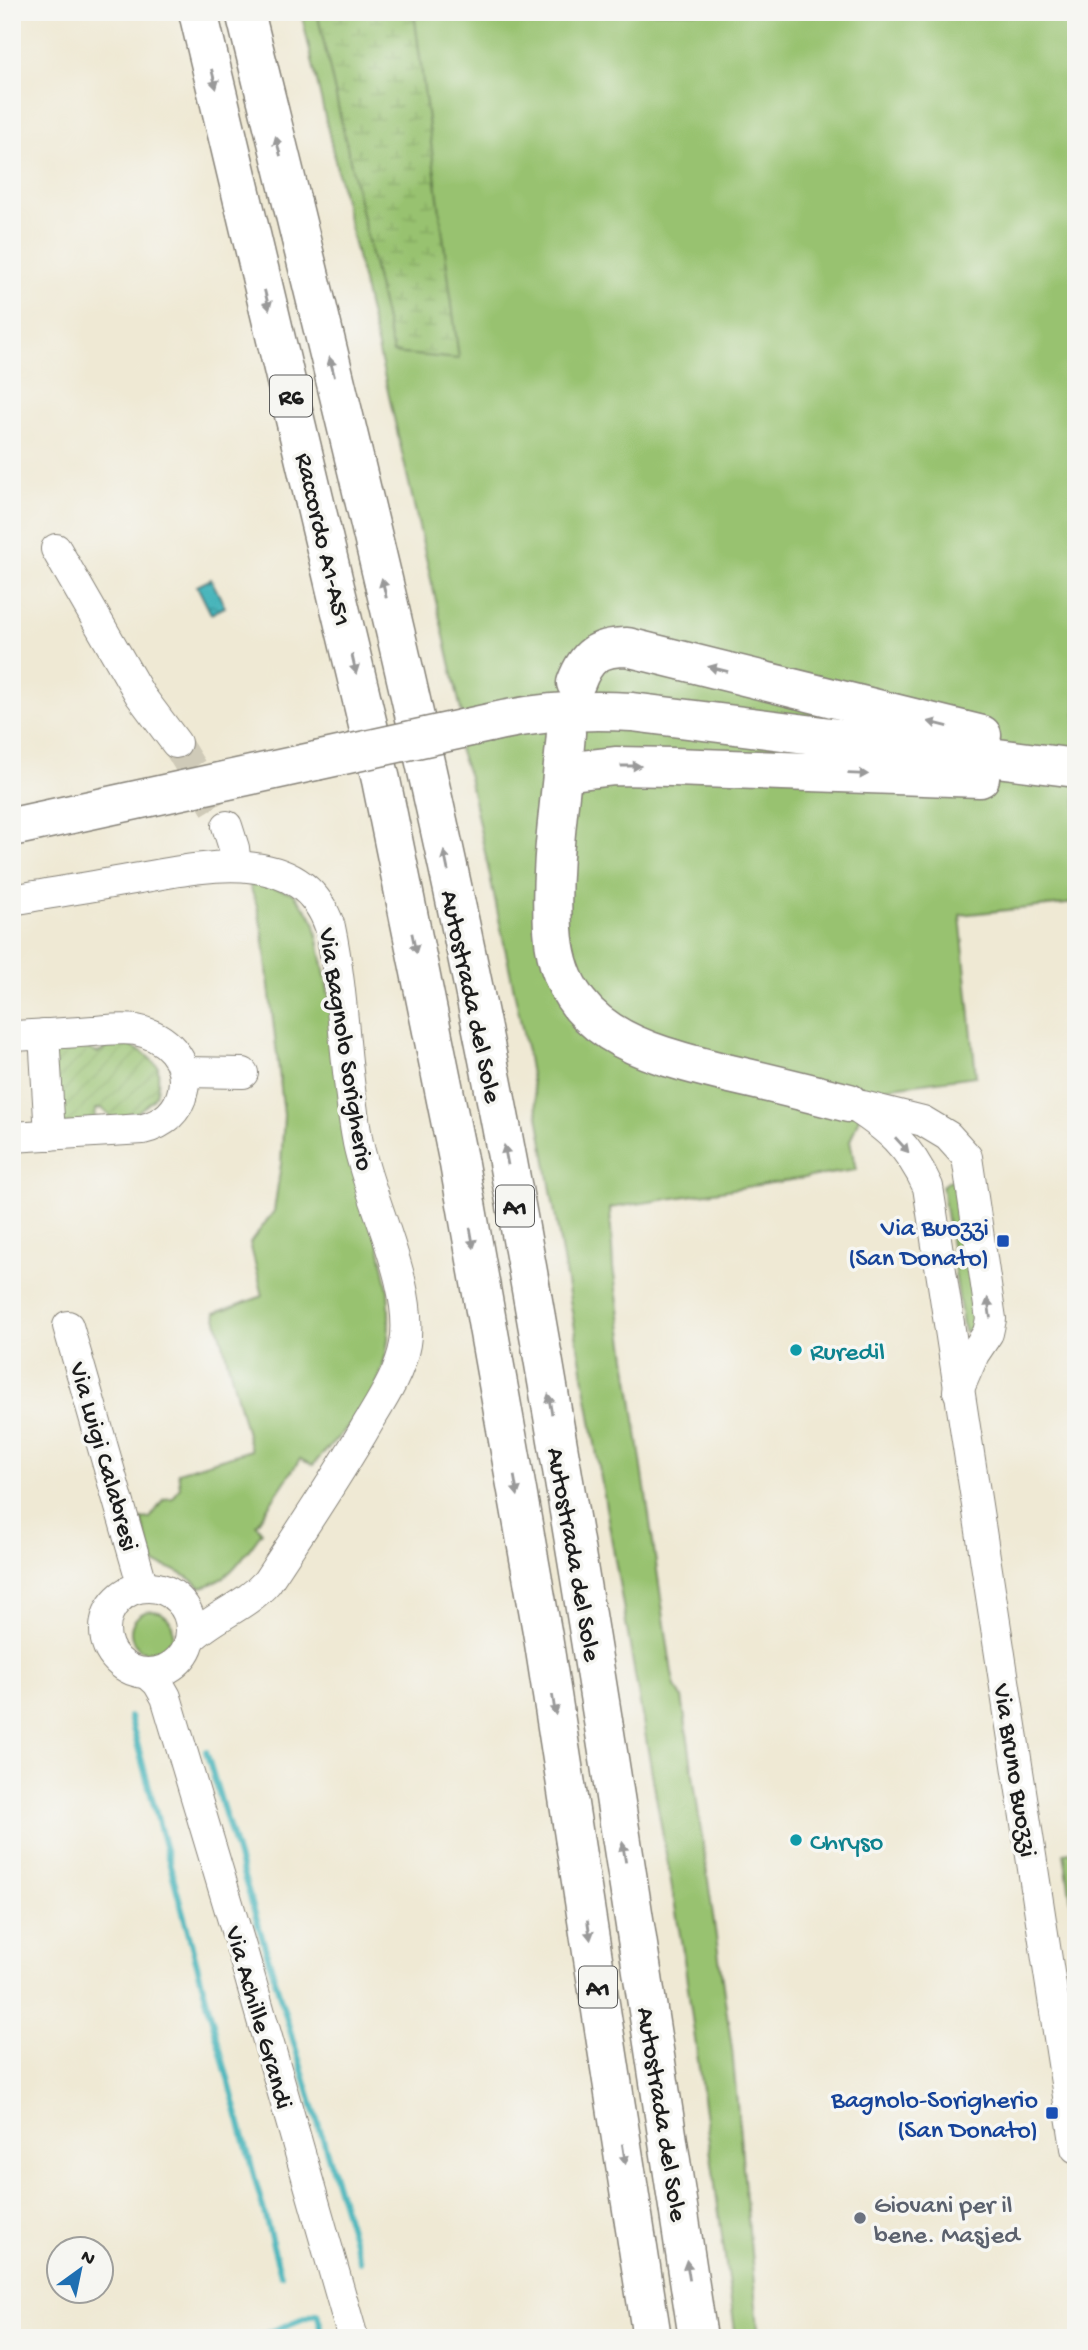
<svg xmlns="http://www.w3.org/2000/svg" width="1088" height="2350" font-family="'Gochi Hand',sans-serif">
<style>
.grass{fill:#98c26f;stroke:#5a6f46;stroke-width:2}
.wetland{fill:url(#wetland-marsh);stroke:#5a6f46;stroke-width:2}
.garden{fill:url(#garden-furrows);stroke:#5a6f46;stroke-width:2}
.water{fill:url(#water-ripples);stroke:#30686b;stroke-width:2}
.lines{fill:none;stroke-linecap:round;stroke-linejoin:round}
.stream{stroke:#44b4ba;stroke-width:6}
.minor-tunnel{stroke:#cfcab8;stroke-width:30;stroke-dasharray:30 15;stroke-linecap:butt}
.minor-casing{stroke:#868278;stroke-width:32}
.highway-casing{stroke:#868278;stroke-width:41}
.minor{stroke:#fff;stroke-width:30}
.highway{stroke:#fff;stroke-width:38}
.highway-bridge-casing{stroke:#868278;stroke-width:41;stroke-linecap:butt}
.highway-bridge{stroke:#fff;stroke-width:38}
.oneway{fill:#999}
.transit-dot{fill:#1a4fb4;stroke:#f6f6f2;stroke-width:2.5}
.culture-dot{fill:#0f9aa8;stroke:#f6f6f2;stroke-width:2.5}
.worship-dot{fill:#6b7280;stroke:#f6f6f2;stroke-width:2.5}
.labels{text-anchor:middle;stroke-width:7;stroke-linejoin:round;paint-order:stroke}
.shield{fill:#f6f6f2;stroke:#5d5d5c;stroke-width:2}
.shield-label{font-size:24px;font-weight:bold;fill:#1c1c1c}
.street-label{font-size:26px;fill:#1c1c1c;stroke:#f6f6f2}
.transit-label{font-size:26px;fill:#164399;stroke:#f6f6f2;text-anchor:end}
.culture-label{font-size:26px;fill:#0d838f;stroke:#f6f6f2;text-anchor:start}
.worship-label{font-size:26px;fill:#5b616d;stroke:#f6f6f2;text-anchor:start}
</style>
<defs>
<pattern id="wetland-marsh" width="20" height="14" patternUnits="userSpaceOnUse" patternTransform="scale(1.75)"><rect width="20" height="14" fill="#98c26f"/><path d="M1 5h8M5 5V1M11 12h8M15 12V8" fill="none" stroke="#82a660"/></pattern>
<pattern id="garden-furrows" width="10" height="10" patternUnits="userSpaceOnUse" patternTransform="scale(1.75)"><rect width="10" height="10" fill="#98c26f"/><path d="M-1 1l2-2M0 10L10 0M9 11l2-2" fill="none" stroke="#82a660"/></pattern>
<pattern id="water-ripples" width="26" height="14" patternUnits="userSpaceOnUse" patternTransform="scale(1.75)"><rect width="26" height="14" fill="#44b4ba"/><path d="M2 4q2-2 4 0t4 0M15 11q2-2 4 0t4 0" fill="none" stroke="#389296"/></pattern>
</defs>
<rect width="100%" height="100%" fill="#f6f6f2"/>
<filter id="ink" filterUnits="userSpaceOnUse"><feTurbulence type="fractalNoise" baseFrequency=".0143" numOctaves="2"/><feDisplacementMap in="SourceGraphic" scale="14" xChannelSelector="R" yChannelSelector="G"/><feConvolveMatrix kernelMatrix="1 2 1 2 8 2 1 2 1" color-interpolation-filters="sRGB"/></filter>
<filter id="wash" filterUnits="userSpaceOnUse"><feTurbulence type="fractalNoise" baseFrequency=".00686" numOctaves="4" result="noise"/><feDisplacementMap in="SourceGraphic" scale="28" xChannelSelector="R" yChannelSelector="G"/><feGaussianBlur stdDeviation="1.57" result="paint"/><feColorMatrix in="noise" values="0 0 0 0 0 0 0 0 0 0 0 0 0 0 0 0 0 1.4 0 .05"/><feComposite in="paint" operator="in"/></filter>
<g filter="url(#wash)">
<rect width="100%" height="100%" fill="#efe9d4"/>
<!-- grass -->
<g class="grass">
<path d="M301,12H1076V903L960,915L976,1076L870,1090L850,1141L856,1170L610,1208L613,1268L672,1673L675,1687L682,1697L732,2049L759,2338H736L683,1952L527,1052L469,777L457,744L468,741Z"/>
<path d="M248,880L293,893L314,920L388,1290C392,1340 387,1382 353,1421C340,1436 326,1450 313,1465L300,1459L256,1525L262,1532C245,1554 230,1582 201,1587C187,1576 173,1567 155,1564L141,1519L150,1518L164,1499L173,1498L180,1487L178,1472L251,1450L215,1313L263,1296L250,1243L274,1211L281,1164L284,1115L263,935L258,909Z"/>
<path d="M957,1179L983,1319L975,1328L964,1332L942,1186L949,1181Z"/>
<circle cx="152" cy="1632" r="21"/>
<path d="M1076,1851V1935L1064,1853Z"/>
</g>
<!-- wetland -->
<path class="wetland" d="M317,12H414L459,359L393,353Z"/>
<!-- garden -->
<path class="garden" d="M128,1036L130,1046L143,1052L158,1066C159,1096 159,1097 134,1114V1126L109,1121V1115L102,1108L96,1109L94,1127L52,1130L48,1038L86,1042L90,1050L98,1053L104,1049L105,1043Z"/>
<!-- water -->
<path class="water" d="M211,579L225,607L211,614L197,586Z"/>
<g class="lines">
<!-- stream -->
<g class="stream">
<path d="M130,1717L281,2275"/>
<path d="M206,1751L360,2262"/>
<path d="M255,2338L317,2313L324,2338"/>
</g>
</g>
</g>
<g filter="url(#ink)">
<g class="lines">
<!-- minor-tunnel -->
<path class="minor-tunnel" d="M176,743L227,826"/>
<!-- minor casing -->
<g class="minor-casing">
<g id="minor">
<path d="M56,549L140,695L176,743"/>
<path d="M227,826L234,848L236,866"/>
<path d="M12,900C51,893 90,887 128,880C197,868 301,841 330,927C345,998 344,1072 358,1143C370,1202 415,1286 405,1344C400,1373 382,1400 367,1425C336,1479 301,1530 267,1582C246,1606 214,1616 191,1638"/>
<path d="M44,1034L50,1135"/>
<path d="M12,1036C39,1035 66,1033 93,1031C107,1030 122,1028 136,1030C166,1036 189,1059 183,1090C179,1112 163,1124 143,1129L12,1137"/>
<path d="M184,1072L243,1073"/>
<path d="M849,1103C887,1127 909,1145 928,1187L1076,2148"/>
<path d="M863,1106L923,1121L948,1136L967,1157L991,1319L988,1333L974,1354L958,1391"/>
<path d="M68,1326L143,1587"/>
<circle cx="148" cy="1630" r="43"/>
<path d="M147,1673L158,1683L166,1697L244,1957L353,2338"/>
</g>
</g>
<!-- highway casing -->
<g class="highway-casing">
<g id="highway">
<path d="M198,12L381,780L459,1164L543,1637L652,2338"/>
<path d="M245,12C339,394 435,775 508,1162C580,1552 638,1945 698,2338"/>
<path d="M576,683C586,656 598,647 627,647L982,735"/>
<path d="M489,723C537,712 583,709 632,712L1076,768"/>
<path d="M566,733C561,798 549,864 553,929C559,1034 646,1053 730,1074C770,1083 810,1093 849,1103"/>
<path d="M563,772L615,766L673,767L980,778"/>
<path d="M12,827L316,761"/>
</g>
</g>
<!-- minor -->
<use href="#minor" class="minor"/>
<!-- highway -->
<use href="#highway" class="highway"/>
<!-- highway-bridge casing -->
<g class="highway-bridge-casing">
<path id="highway-bridge" d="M316,761L489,723"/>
</g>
<!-- highway-bridge -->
<use href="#highway-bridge" class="highway-bridge"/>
</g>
<!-- one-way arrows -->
<defs><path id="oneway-solid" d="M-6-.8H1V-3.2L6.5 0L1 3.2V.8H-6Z" transform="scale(1.75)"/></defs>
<g class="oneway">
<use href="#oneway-solid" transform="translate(214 79) rotate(76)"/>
<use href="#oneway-solid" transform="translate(278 146) rotate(-104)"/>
<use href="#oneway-solid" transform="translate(267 300) rotate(76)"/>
<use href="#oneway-solid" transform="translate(332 367) rotate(-104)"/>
<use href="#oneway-solid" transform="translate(384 588) rotate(-103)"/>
<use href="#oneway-solid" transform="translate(354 664) rotate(77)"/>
<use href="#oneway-solid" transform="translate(718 669) rotate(-166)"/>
<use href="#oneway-solid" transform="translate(938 724) rotate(-166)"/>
<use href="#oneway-solid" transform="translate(631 766)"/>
<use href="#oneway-solid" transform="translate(858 774) rotate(2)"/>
<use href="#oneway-solid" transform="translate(446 861) rotate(-102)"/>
<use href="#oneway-solid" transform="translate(414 943) rotate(78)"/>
<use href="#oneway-solid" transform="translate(902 1145) rotate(48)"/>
<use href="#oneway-solid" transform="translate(506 1155) rotate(-101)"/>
<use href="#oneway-solid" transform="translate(472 1238) rotate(80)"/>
<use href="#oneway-solid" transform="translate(989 1308) rotate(-98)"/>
<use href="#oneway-solid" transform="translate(550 1404) rotate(-100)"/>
<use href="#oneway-solid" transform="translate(516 1486) rotate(80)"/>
<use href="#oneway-solid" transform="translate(554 1705) rotate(81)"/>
<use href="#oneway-solid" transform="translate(624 1852) rotate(-99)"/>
<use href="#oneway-solid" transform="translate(589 1930) rotate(81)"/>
<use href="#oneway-solid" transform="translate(624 2154) rotate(81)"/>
<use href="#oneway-solid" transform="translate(688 2270) rotate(-99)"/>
</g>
</g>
<!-- markers -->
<g class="transit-dot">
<rect x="996" y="1234" width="14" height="14" rx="3.5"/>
<rect x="1045" y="2106" width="14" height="14" rx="3.5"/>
</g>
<g class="culture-dot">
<circle cx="796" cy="1350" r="7"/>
<circle cx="796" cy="1840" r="7"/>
</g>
<circle class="worship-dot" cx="860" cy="2218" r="7"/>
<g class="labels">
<!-- shield labels -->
<g class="shield">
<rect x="270" y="375.5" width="42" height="41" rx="5"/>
<rect x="496" y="1185.5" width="38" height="41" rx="5"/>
<rect x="579" y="1966.5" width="38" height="41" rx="5"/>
</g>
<g class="shield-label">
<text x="291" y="404">R6</text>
<text x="515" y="1214">A1</text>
<text x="598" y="1995">A1</text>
</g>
<!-- street labels -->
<g class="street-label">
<text transform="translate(325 539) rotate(77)" y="9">Raccordo A1-A51</text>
<text transform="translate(473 996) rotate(78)" y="9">Autostrada del Sole</text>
<text transform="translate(348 1049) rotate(81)" y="9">Via Bagnolo Sorigherio</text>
<text transform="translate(106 1456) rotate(74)" y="9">Via Luigi Calabresi</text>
<text transform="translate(576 1554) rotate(80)" y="9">Autostrada del Sole</text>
<text transform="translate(1017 1770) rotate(81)" y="9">Via Bruno Buozzi</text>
<text transform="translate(261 2017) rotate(74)" y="9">Via Achille Grandi</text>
<text transform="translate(664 2114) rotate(81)" y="9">Autostrada del Sole</text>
</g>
<!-- transit labels -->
<g class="transit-label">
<text x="989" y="1235">Via Buozzi<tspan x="989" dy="30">(San Donato)</tspan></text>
<text x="1038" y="2107">Bagnolo-Sorigherio<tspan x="1038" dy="30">(San Donato)</tspan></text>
</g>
<!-- culture labels -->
<g class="culture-label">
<text x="810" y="1359">Ruredil</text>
<text x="810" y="1849">Chryso</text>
</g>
<!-- worship labels -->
<g class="worship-label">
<text x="874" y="2212">Giovani per il<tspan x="874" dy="30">bene. Masjed</tspan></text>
</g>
</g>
<!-- margin -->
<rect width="1088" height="2350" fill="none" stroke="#f6f6f2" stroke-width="42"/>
<!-- north arrow -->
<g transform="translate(80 2270) rotate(33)"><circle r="33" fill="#f6f6f2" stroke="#9f9f9c" stroke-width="2"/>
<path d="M0-5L12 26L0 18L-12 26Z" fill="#1f6fb2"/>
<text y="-10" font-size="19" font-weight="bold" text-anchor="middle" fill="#1c1c1c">N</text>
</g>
</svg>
